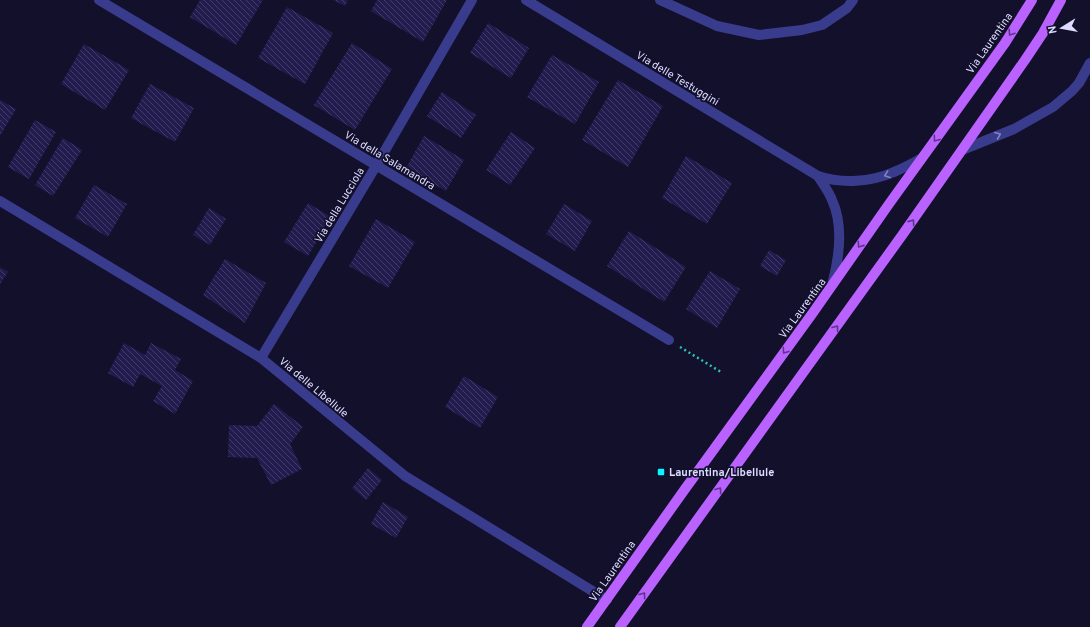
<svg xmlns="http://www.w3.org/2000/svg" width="1090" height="627" font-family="Overpass,sans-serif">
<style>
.building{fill:url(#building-back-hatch)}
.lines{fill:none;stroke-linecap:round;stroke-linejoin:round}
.path{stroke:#2ac4b1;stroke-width:2.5;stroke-dasharray:2 3;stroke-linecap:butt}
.minor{stroke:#393b8d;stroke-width:10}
.major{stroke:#ba62ff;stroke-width:10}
.oneway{stroke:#5e358b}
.oneway2{stroke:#8383c0}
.poi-dot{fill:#07f6ff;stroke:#13102c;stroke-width:1.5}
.labels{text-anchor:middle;stroke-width:3.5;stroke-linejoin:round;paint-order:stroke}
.street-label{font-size:11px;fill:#dddbff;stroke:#13102c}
.poi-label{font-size:11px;font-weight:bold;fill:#dddbff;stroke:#13102c;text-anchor:start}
</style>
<defs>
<pattern id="building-back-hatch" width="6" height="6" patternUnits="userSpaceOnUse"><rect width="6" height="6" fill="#221b4e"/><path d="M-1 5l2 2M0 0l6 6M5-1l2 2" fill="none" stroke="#423c69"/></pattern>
</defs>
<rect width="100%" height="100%" fill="#13102c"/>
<!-- building -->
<g class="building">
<path d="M200,0H263L236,45L190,17Z"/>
<path d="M333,0H348L345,6Z"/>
<path d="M377,0H447L423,42L371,11Z"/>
<path d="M287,7L333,33L305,84L258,58Z"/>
<path d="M488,23L529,48L511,78L470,53Z"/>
<path d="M352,43L392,69L355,130L314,105Z"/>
<path d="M84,44L129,70L105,110L61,84Z"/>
<path d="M552,55L599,82L575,124L527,97Z"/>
<path d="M618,80L663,106L628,167L582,140Z"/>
<path d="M150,84L194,108L175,142L131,118Z"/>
<path d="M442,92L476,115L461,138L427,116Z"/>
<path d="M0,100L16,109L0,136Z"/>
<path d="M35,120L56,132L29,179L8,167Z"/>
<path d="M511,132L535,148L510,185L486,170Z"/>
<path d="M424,136L464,160L446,191L406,168Z"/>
<path d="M63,138L82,150L53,196L35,185Z"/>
<path d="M686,156L732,183L707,224L662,198Z"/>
<path d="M94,185L127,204L108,237L75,218Z"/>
<path d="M308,203L331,217L308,256L284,242Z"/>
<path d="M564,204L592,221L575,251L546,234Z"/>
<path d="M209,208L226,219L210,245L193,235Z"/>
<path d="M376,219L415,242L388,288L349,266Z"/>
<path d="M629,231L686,267L664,302L607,266Z"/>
<path d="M769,250L786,260L777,276L760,266Z"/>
<path d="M225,259L266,283L245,323L203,295Z"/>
<path d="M0,267L8,272L0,284Z"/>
<path d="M710,271L740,289L717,328L686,309Z"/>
<path d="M124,343L145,355L151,343L181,359L175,370L193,381L175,414L153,401L162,386L140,374L133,387L108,373Z"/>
<path d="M464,376L498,397L480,428L445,407Z"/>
<path d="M274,404L303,427L290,444L302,469L271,485L257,458L228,457L229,425L257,426Z"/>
<path d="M368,468L382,480L366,500L352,488Z"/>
<path d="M383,502L408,517L396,538L371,524Z"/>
</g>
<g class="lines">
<!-- path -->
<path class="path" d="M680,347L721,372"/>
<!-- minor -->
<g class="minor">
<path d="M99,0L669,340"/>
<path d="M526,0L818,176"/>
<path d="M660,0L717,26L759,35L802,30L822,25L847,8L853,0"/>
<path d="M962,150L1014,129L1053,107L1072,91L1079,83L1090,63"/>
<path d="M0,201L261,358L405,476L607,600"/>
<path d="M832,285C839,259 844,226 832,200C829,192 823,184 818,176C842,184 871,182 894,172C904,168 913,163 922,158"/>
<path d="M261,358L376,166L472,0"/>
</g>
<!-- major -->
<g class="major">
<path d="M587,627L685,489L812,314L889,204L1005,43L1032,0"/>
<path d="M620,627L903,234L1025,60L1043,33L1061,0"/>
</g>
</g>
<!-- one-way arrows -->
<defs><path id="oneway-chevron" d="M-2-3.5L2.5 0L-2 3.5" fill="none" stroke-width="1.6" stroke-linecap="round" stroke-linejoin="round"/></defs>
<g class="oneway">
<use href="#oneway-chevron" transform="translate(1011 33) rotate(124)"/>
<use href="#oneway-chevron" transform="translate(936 139) rotate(126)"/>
<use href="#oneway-chevron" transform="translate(912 222) rotate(-55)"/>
<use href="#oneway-chevron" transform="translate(860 245) rotate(125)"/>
<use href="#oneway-chevron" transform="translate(836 328) rotate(-54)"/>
<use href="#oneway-chevron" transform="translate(785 351) rotate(126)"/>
<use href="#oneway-chevron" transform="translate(719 490) rotate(-54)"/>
<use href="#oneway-chevron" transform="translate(643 595) rotate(-54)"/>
</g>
<g class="oneway2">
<use href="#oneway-chevron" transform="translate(998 135) rotate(-22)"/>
<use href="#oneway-chevron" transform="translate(887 175) rotate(160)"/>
</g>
<!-- markers -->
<rect class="poi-dot" x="657" y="468" width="8" height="8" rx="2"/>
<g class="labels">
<!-- street labels -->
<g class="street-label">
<text transform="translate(989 43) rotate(-55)" y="4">Via Laurentina</text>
<text transform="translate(678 78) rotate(31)" y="4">Via delle Testuggini</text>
<text transform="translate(390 160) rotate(31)" y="4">Via della Salamandra</text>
<text transform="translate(339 205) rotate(-59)" y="4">Via della Lucciola</text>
<text transform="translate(802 308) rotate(-54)" y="4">Via Laurentina</text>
<text transform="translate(314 387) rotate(40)" y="4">Via delle Libellule</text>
<text transform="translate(612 571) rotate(-55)" y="4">Via Laurentina</text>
</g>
<!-- poi labels -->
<g class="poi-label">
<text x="669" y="476">Laurentina/Libellule</text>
</g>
</g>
<!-- north arrow -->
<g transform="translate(1062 28) rotate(259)" stroke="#13102c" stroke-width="3" paint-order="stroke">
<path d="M0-3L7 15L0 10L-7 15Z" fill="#dddbff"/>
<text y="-6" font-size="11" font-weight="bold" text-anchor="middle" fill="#dddbff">N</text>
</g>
</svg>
